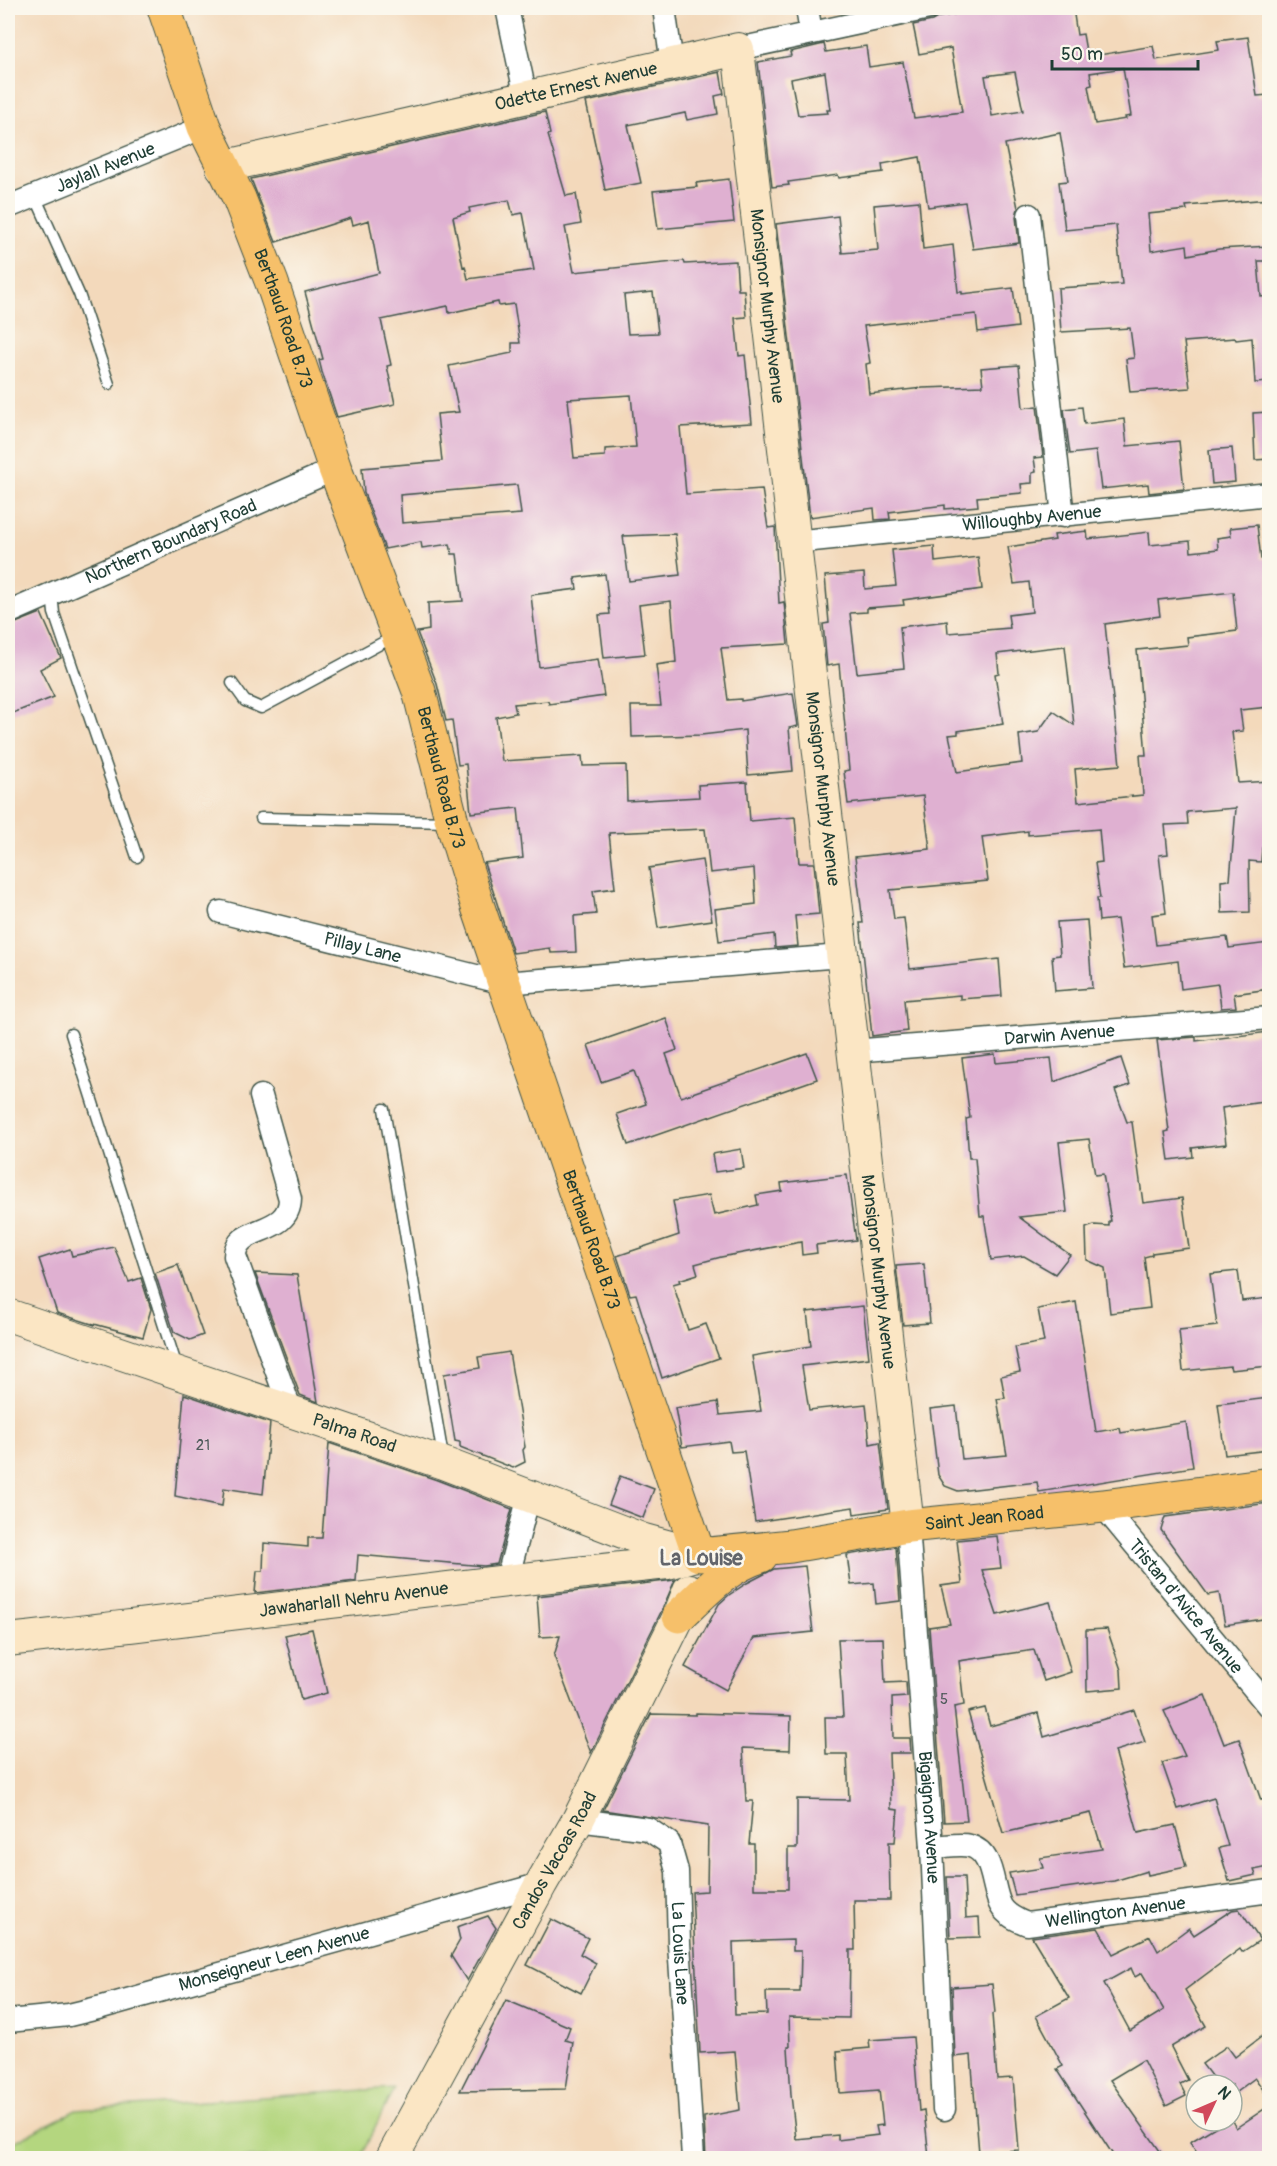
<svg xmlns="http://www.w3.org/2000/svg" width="1277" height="2166" font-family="Pangolin,sans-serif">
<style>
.green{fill:#b4d67f;stroke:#6a8a5a;stroke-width:1.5}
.building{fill:#dfb0d1;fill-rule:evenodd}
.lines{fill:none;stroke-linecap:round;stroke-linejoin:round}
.lane-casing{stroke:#3f5448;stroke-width:13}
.street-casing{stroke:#3f5448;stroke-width:25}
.secondary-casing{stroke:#3f5448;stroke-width:34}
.primary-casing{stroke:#3f5448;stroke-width:35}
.lane{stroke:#fff;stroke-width:10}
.street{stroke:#fff;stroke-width:22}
.secondary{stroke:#fbe6c4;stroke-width:32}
.primary{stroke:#f6c06b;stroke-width:33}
.labels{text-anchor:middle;stroke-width:5;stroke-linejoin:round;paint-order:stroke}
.number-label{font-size:15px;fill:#4f5a5b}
.street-label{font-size:18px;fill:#1f3d34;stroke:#fbf7ec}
.quarter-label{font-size:21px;font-weight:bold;fill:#62656b;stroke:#fbf7ec}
</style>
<rect width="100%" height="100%" fill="#fbf7ec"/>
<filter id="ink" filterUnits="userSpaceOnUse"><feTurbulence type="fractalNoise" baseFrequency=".0167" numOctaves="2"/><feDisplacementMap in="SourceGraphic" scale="12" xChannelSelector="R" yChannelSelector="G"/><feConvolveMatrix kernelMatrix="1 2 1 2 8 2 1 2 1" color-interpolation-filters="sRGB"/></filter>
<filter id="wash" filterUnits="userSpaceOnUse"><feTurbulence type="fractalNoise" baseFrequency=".008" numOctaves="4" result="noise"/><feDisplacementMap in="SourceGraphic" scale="24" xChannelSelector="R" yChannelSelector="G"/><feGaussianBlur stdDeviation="1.35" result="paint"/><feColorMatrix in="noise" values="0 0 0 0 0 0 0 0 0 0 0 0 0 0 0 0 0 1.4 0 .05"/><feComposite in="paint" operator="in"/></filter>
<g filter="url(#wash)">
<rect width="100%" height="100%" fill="#f3d9bb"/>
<!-- green -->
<path class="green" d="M394,2088L360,2158H8V2145L76,2110Z"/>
<g id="blocks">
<!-- building -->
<g class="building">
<path d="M992,8H1073L1077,35L1083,34L1087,57L1153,46L1156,60L1219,50L1217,41L1248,37L1257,96L1269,95V199L1186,206L1187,210L1148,214L1151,251L1187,245L1188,255L1219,249L1269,246V261H1258L1261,297L1269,296V382L1255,383L1252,338L1236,340L1235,338L1184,342L1190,388L1130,392L1126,359L1134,358L1130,328L1061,332L1058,288L1122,284L1116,225L1065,230L1059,182L1068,181L1060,133L1005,144L1018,208L1016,217L1019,243L973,249L965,202L928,207L920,157L882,164L883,172L839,178L838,175L788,182L789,185L772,187L758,62L791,56L790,52L824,44L826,52L866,46L869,67L903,62L914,118L962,112L951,48L919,54L913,25L932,21L939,17ZM1123,68L1131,116L1125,117L1126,119L1095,124L1088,86L1092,85L1090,73ZM825,72L830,110H827L828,113L798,115L791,79ZM1015,72L1023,111L992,116L985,76Z"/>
<path d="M720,72L724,94L715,96L718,114L687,120L685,113L628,125L641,183L605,190L586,102Z"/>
<path d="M545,112L550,134L548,135L566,196L576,194L581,224L565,227L574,272L684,261L685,264L736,261L738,290H744L746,317L735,318L739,356L745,355L752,423L680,427L686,494L762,489L768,528L775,527L779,603L784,602L788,644L721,648L728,700L741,699V701L793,693L798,726L789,728L793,771L748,775L745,730L701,735L632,737L631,706H661L656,665L676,662L671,601L639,605L645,654L604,658L599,615L610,614L605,574L575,578L577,589L531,595L539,667L598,659L604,696L549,704L548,701L514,704L516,713L496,717L502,761L582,756L583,766L626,765L627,801L699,797L698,785L747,782L750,821L795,817L799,863H814L819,914L795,916L798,946L775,948L774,934L719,941L715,909L756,904L754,868L710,873L705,829L609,833L615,888L593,891L596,914L574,916L576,952L551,953L550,948L513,953L484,863L523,858L518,808L471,813L466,764L458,765L452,720L446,721L437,684L417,632L429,630L428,603L463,601L457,554H452L450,544L422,548L421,542L385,549L364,493L362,468L442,461L437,414L459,412L449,366L512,353V343H520L514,304L499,306L498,302L449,313L448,306L381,320L391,365L387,366L395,404L337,417L322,372L319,360L323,359L305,292L379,273L369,220L353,225L351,218L276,242L251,179ZM509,200L513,215L523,213L534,270L468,279L465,266L463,267L453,217L470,212L469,208ZM653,292L658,333L628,334L624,295ZM631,395L636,447L605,449V456L574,458L568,399ZM517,485L521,514L402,523L400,495ZM675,534L680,575L629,581L623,536Z"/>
<path d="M729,179L734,222L658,229L653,191L697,187L696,183Z"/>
<path d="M919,201L923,249L953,245L958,292H962V294L1013,288L1018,327L978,332L976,314L864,326L870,363L866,364L869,394L923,388L983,386L981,368L1019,365L1023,408L1037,406L1043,457L1034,458L1036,472L1032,473V483L1021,484L1022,493L977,497L978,506L945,509V505L889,512L890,519L875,520L874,508L810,517L776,224L838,216L842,253L878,250L874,205Z"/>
<path d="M1082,407L1084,424L1124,419L1127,446L1179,441L1184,489L1149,493L1148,484L1101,489L1096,451L1070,454L1064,409Z"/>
<path d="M1269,412V459L1255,460L1253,413Z"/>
<path d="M1232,448L1235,482L1212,484L1209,450Z"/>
<path d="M1257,525L1261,559L1269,558V707L1240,710L1243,731L1232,732L1238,783L1269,781V848H1262L1261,862L1249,861L1250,912L1222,913L1221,881L1230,880L1236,808L1187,812L1188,824L1165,825L1168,854L1159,855L1166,913L1152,915L1156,945L1227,937L1229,948L1269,943V989L1234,994L1236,1007L1221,1008L1218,984L1181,989L1178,961L1124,968L1117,919L1099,921L1097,898H1100L1095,863L1102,862L1099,829L1028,835V831L982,837L988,881L890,890L894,919L904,918L910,969L999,959L1002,996L960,999V995L904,1000L907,1031L872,1036L860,923H863L855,857L930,849L923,796L848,804L844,771L849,770L839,664L827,666L823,624L829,623L825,576L864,573L865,589L896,586L892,550L934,546L935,562L978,557L982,589L903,600L904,605L867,608V612L850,613L857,673L904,668L900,627L947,621L948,633L1010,628L1008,615L1032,612L1029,582L1014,584L1008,547L1055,540L1054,535L1087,531L1088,539L1149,532L1150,545L1190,541L1191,552L1218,549L1217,538L1231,536L1230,528ZM1233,592L1237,631L1187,637L1188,645L1137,650L1146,755H1140L1143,795L1078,802L1075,769L1120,765L1105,624L1160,616L1158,600ZM1065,646L1074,725L1053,711L1038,732L1019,735L1022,763L957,772L949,735L958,734V731L1003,724L995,674L999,673L997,654Z"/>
<path d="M41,613L61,658L40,669L54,697L13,713L8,702V626Z"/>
<path d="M702,860L712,920L658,928L649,868Z"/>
<path d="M1087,920L1092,988L1055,991L1052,956L1060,955L1057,922Z"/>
<path d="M666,1018L677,1050L666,1054L681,1097L807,1053L817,1079L628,1145L617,1114L646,1104L634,1071L601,1082L588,1045Z"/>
<path d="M1269,1032V1101L1222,1108L1226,1144L1192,1148L1193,1157L1169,1160L1165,1132L1169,1131L1157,1040L1196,1037V1041Z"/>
<path d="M995,1054L996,1063L1051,1058L1054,1082L1121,1058L1130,1085L1115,1090L1127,1122H1132L1143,1203L1182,1198L1189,1248L1152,1253V1255L1144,1257L1150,1308L1110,1313L1105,1268L1087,1260L1086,1228L1094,1225L1109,1226V1221H1111L1103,1174L1095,1175L1089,1139L1059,1142L1067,1212L1019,1217L1070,1255L1055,1274L1024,1256L991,1260L984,1216H980L975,1158H969L966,1119L970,1118L962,1058Z"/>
<path d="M741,1149L744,1168L715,1172L712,1154Z"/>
<path d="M847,1175L856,1240L816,1245L817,1253L802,1255L801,1242L721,1257L695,1264L698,1274L679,1280L680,1282L673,1284L688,1330L706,1324L719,1358L662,1378L636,1294L630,1295L617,1256L679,1235L673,1201L709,1195L714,1215L758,1205L756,1195L782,1191L781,1183Z"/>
<path d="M114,1247L129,1282L141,1278L151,1309L143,1337L94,1324L95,1325L57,1313L39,1259L70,1249L72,1256Z"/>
<path d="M924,1264L930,1323L903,1325L896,1266Z"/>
<path d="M178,1265L203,1335L190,1340L174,1332L155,1273Z"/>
<path d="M1238,1271L1242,1301L1269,1298V1366L1231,1370L1230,1366L1183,1371L1179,1330L1217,1326L1210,1274Z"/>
<path d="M255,1273L297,1275L318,1402L300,1395Z"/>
<path d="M1076,1302L1096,1432L1120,1428L1121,1433L1186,1422L1193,1467L1039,1492L1037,1482L958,1491L945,1486L938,1475L930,1409L956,1406L962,1459L1007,1455L997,1399L1005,1398L1001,1376L1020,1372L1015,1347L1044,1342L1038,1309Z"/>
<path d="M863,1306L869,1358L802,1366L809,1410L866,1404L870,1444L880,1442L888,1509L854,1514L853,1507L755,1522L744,1451L731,1452L729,1441L682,1447L675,1408L718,1402L720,1415L761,1411L752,1356L811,1346L807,1312Z"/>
<path d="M509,1352L525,1447L523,1450L525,1462L513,1468L460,1447V1442L455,1441L444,1374L480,1368L478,1357Z"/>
<path d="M184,1394L270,1423L263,1494L224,1488L222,1506L175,1496Z"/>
<path d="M1269,1398V1450L1225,1455L1218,1404Z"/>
<path d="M329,1443L437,1480L512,1509L497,1564L484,1566L358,1555L356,1581L255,1593L257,1571H263L264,1543L308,1547V1538H322Z"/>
<path d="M620,1476L654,1489L643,1518L609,1505Z"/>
<path d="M1269,1503V1618L1225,1625L1219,1593L1208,1595L1161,1530L1165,1517Z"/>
<path d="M997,1536L1001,1568L982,1570L997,1615L1050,1602L1071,1672L1044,1681L1034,1650L959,1661L964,1705L954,1707L967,1821L944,1822L929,1627L950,1624L941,1586L962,1583L957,1540Z"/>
<path d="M896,1547L900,1601L876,1604L874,1583L851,1585L847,1555Z"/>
<path d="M805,1566L813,1632L754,1638L726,1690L685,1667L719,1604L729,1595L747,1583L774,1569Z"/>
<path d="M675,1580L661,1612L591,1753L554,1656L560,1636L540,1637L537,1596Z"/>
<path d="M312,1629L327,1693L301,1700L285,1635Z"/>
<path d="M1107,1629L1121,1670L1122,1688L1087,1691L1086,1630Z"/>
<path d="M883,1638L885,1683L906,1682L907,1697L892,1698L893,1738H910L911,1753H889L891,1809L898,1810L895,1842H889L890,1900H854L855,1950H850L849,2018L789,2017L790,2047H788L791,2095L796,2139L838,2135V2140L878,2135L876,2126L883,2125L879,2090L840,2093L837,2051L870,2048L869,2040L913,2037L919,2111L924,2110L929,2158H880L879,2156L853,2158H706L704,2117L740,2110L735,2051L700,2053L692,1892L707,1891L708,1826L603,1810L651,1714L696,1715V1713L791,1716L790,1750L743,1748L746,1801H753L749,1844H754V1889H788V1848H797V1799L849,1800L847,1754H826L825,1717H843L838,1639ZM793,1940V1951H801L800,1992H766L767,2014L735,2015L733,1942Z"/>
<path d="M1205,1695L1224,1744L1239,1739L1261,1800L1269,1798V1867L1254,1870L1256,1875L1229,1881L1219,1848L1228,1846L1214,1798L1178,1809L1162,1763L1185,1756L1164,1711Z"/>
<path d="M985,1708L990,1726L1038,1713L1044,1737L1134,1710L1145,1742L1115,1751L1138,1833L1175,1825L1186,1867L1148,1875L1147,1871L1114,1881L1015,1895L1009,1873L1043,1868L1040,1858L1102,1849L1091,1813L1003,1833L968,1712Z"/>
<path d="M947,1877H964L966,1918L979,1917L980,1937L950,1938Z"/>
<path d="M1239,1909L1260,1940L1242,1952L1240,1949L1185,1990L1206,2026L1171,2047L1188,2080L1180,2084L1186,2096L1166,2106L1143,2060L1110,2080L1165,2158H1115L1057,2069L1063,2066L1036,2016L1069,1998L1032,1937L1098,1928L1113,1954L1150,1936L1158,1951L1189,1928L1194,1935L1232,1910ZM1131,1968L1135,1977L1142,1973L1164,2010L1130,2031L1104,1983Z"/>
<path d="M488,1916L496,1928L467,1981L451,1956L460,1940L457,1927Z"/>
<path d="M551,1919L588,1938L580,1954L596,1963L581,1993L527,1965Z"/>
<path d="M992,1984L995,2013L992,2014L997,2079L1013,2078L1019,2150L979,2153L971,2055L955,2057L952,1987Z"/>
<path d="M506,2000L570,2027L565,2040L573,2042L566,2089L460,2091Z"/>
<path d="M1269,2031V2098L1255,2078L1232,2095V2085H1218L1202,2064L1227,2046L1235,2057Z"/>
<path d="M1269,2106V2158H1200L1190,2142L1225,2121H1232L1236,2128Z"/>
</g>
</g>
</g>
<g filter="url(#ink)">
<use href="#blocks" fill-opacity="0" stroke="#3f5448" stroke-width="1.5"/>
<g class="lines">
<!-- lane casing -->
<g class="lane-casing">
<g id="lane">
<path d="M35,196L79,294L109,384"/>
<path d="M52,594L54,613L137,857"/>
<path d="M232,683L245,701L261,708L395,636"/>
<path d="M261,818L449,822"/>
<path d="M71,1034L177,1367"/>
<path d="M384,1109L443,1457"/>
</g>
</g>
<!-- street casing -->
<g class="street-casing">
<g id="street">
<path d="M507,8L526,98"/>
<path d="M664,8L672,64"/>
<path d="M807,8L811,33"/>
<path d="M738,49L929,8"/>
<path id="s1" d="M8,207L204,127"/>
<path d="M1029,215L1063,516"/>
<path id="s2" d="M793,542L1270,494"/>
<path id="s3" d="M8,613L335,469"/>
<path id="s4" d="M221,912L504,983L841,956"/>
<path id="s5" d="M852,1051L1270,1018"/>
<path d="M261,1096L290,1199C289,1237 235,1224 235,1256L291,1411"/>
<path id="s6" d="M1103,1506L1270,1708"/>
<path id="s7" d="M908,1526L932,1847L944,2109"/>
<path d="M507,1580L529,1496"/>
<path id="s8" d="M578,1820L648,1829L669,1843L677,1871L679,1943L693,2158"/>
<path id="s9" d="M932,1847C943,1847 959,1843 970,1846C995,1853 991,1888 1001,1906C1006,1915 1017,1920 1027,1924L1270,1891"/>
<path id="s10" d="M8,2021L69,2015L102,2007L541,1884"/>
</g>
</g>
<!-- secondary casing -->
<g class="secondary-casing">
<g id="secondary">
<path id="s11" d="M222,167L738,49L908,1526"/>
<path id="s12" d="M8,1315L443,1463L644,1540L699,1555"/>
<path id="s13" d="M8,1640C228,1616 448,1586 668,1563L692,1556"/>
<path id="s14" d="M392,2158L541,1884L578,1820L679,1616L689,1590"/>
</g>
</g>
<!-- primary casing -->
<g class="primary-casing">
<g id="primary">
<path id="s15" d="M164,8L204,127L239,198L272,283L335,469L419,691L452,822L478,907L699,1555L791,1546L908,1526L1103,1506L1270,1484"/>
<path d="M679,1616C706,1591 726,1567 761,1556"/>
</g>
</g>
<!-- lane -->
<use href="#lane" class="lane"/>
<!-- street -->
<use href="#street" class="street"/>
<!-- secondary -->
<use href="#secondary" class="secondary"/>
<!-- primary -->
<use href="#primary" class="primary"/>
</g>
</g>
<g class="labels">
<!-- number labels -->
<g class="number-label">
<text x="203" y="1450">21</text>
<text x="944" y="1704">5</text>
</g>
<!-- street labels -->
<g class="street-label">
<text dy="6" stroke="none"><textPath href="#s11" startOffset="363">Odette Ernest Avenue</textPath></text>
<text dy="6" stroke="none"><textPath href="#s1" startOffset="105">Jaylall Avenue</textPath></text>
<text dy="6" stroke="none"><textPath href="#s11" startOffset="788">Monsignor Murphy Avenue</textPath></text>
<text dy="6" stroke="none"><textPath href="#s15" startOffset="333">Berthaud Road B.73</textPath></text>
<text dy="6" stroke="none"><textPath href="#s2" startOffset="240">Willoughby Avenue</textPath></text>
<text dy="6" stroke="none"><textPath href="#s3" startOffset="178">Northern Boundary Road</textPath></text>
<text dy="6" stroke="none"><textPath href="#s15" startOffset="819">Berthaud Road B.73</textPath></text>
<text dy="6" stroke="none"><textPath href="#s11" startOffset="1274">Monsignor Murphy Avenue</textPath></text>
<text dy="6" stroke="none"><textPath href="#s4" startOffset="146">Pillay Lane</textPath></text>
<text dy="6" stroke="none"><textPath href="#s5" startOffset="208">Darwin Avenue</textPath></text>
<text dy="6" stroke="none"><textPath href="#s15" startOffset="1305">Berthaud Road B.73</textPath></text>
<text dy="6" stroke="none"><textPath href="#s11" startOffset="1760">Monsignor Murphy Avenue</textPath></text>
<text dy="6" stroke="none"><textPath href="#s12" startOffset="366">Palma Road</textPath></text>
<text dy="6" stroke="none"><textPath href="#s15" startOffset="1926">Saint Jean Road</textPath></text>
<text dy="6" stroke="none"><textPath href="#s13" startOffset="348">Jawaharlall Nehru Avenue</textPath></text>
<text dy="6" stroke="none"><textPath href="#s6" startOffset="130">Tristan d'Avice Avenue</textPath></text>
<text dy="6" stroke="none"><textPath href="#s7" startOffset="292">Bigaignon Avenue</textPath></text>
<text dy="6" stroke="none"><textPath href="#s14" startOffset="339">Candos Vacoas Road</textPath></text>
<text dy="6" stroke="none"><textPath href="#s9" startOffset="230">Wellington Avenue</textPath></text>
<text dy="6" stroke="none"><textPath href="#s8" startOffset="207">La Louis Lane</textPath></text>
<text dy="6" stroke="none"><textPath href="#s10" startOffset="274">Monseigneur Leen Avenue</textPath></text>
</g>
<!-- quarter labels -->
<g class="quarter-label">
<text x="701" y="1565">La Louise</text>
</g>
</g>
<!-- margin -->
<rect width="1277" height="2166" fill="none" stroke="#fbf7ec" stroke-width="30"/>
<!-- north arrow -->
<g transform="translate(1214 2103) rotate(46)"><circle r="28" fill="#fbf7ec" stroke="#a3ada2" stroke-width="1.5"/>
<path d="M0-4.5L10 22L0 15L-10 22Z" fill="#d1495b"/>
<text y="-9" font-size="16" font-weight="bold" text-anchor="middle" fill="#1f3d34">N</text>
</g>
<!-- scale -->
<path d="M1052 60v9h146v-9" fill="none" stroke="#1f3d34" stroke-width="3"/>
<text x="1061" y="60" font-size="18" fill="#1f3d34" stroke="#fbf7ec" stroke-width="4.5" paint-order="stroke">50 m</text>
</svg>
